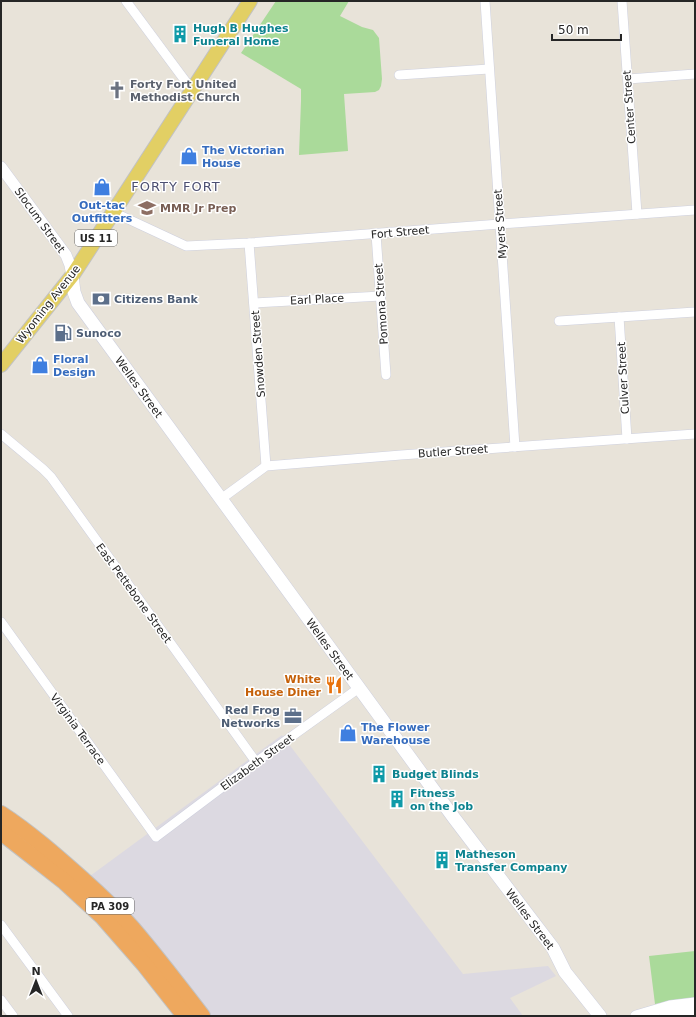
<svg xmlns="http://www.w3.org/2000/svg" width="696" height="1017" font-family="'DejaVu Sans',sans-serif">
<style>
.industrial{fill:#dcd9e1}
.green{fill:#aada9a}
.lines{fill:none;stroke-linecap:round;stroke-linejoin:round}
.minor-casing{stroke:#ced0de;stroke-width:10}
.tertiary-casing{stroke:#ced0de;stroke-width:12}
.secondary-casing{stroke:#ced0de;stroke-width:14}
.primary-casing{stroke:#c2c2c2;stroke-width:16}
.motorway-casing{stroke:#c2c2c2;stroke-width:18}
.minor{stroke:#fff;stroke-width:9}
.tertiary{stroke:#fff;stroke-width:11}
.secondary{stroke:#fff;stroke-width:13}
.primary{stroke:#e2cf64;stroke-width:14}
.motorway{stroke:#eea85e;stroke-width:16}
.labels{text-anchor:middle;stroke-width:3;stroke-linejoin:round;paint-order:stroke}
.shield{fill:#fff;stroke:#676767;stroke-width:1}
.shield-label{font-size:10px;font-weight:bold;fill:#262626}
.culture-label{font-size:11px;font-weight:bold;fill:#0d838f;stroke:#fff;text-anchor:start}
.worship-label{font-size:11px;font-weight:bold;fill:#5b616d;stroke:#fff;text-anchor:start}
.street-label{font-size:11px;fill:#262626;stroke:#fff}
.shop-label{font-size:11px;font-weight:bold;fill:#366cbe;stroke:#fff;text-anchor:start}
.education-label{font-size:11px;font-weight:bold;fill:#785e54;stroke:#fff;text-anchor:start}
.service-label{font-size:11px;font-weight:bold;fill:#4e5e75;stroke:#fff;text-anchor:start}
.food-label{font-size:11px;font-weight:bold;fill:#c56008;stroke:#fff;text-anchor:end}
.quarter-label{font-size:13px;letter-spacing:1px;fill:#4c4f72;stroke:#fff}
</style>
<rect width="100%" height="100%" fill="#e8e3d9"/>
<!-- industrial -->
<path class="industrial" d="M282,735L463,974L548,966L556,976L510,998L523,1016H211L148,936L90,876Z"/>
<!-- green -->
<g class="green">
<path d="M276,1H349L340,16L362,27L373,30L379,38L382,79L381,86L379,90L375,92L344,94L348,151L299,155L301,101V89L241,53Z"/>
<path d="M695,951V999L655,1004L649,956Z"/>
</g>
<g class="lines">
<!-- minor casing -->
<g class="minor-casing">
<g id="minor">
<path d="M126,1L192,90"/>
<path d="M485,1L515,447"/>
<path d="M622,1L637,214"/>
<path d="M399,75L489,69"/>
<path d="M628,79L695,74"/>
<path d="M113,212L186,246L249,243L500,224L695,210"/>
<path d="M376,234L386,375"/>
<path d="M249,243L266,466"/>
<path d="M254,303L381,296"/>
<path d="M619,317L627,439"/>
<path d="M559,321L695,312"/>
<path d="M1,434L43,469L51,477L256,762"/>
<path d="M221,499L266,466L401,455L695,434"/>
<path d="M1,622L156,837L256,762L359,688"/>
<path d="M1,925L68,1016"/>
<path d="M1,1000L13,1016"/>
</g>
</g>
<!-- tertiary casing -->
<g class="tertiary-casing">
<g id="tertiary">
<path d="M1,167L66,255L70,265L72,276"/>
<path d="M636,1016L670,1006L695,1003"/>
<path d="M665,1016L688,1011"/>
</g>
</g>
<!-- secondary casing -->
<g class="secondary-casing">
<g id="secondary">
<path d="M72,276L74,292L78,303L454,818L553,948L565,972L600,1016"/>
<path d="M679,1016L692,1011"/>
</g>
</g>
<!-- primary casing -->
<g class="primary-casing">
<path id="primary" d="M1,365L72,276L250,1"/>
</g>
<!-- motorway casing -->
<g class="motorway-casing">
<g id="motorway">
<path d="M1,814C30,833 56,856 82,879C99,894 116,910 132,928C156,956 179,986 202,1016"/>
<path d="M1,832L65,882L102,916L144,964L185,1016"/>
</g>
</g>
<!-- minor -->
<use href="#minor" class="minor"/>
<!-- tertiary -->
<use href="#tertiary" class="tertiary"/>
<!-- secondary -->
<use href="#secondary" class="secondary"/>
<!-- primary -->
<use href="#primary" class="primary"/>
<!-- motorway -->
<use href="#motorway" class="motorway"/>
</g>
<!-- icons -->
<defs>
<g id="building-bare" transform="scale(1.38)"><path d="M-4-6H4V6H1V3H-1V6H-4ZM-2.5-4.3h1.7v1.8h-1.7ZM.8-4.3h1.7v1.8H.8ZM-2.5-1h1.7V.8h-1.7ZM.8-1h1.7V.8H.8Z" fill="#0f9aa8" stroke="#fff" stroke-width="2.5" paint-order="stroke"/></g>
<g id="church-bare" transform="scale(1.38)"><path d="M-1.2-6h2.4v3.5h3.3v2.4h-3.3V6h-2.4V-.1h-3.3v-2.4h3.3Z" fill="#6b7280" stroke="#fff" stroke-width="2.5" paint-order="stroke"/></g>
<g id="shop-bare" transform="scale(1.38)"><path d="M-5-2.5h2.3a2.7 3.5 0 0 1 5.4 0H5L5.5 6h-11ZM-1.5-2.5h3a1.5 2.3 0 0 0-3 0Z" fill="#3f7fe0" stroke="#fff" stroke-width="2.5" paint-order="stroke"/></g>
<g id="school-bare" transform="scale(1.38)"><path d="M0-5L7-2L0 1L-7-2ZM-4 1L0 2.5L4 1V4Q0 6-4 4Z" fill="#8d6e63" stroke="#fff" stroke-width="2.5" paint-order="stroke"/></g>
<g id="bank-bare" transform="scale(1.38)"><path d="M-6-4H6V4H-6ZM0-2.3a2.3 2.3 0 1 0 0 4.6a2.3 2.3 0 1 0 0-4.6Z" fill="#5c6f8a" stroke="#fff" stroke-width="2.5" paint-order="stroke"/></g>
<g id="fuel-bare" transform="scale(1.38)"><path d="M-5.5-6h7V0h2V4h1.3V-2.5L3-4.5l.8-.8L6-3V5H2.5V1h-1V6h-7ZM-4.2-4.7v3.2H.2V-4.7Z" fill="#5c6f8a" stroke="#fff" stroke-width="2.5" paint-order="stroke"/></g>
<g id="restaurant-bare" transform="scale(1.38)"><path d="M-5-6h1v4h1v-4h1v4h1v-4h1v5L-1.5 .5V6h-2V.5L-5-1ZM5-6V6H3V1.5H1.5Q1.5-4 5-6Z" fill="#e8710a" stroke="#fff" stroke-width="2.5" paint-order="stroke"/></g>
<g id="office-bare" transform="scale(1.38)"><path d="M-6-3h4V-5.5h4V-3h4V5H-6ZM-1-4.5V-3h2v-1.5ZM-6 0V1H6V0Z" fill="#5c6f8a" stroke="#fff" stroke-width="2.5" paint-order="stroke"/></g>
</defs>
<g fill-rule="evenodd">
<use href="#building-bare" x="180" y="34"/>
<use href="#church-bare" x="117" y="90"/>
<use href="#shop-bare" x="189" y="156"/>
<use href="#shop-bare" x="102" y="187"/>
<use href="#school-bare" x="147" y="208"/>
<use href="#bank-bare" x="101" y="299"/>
<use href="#fuel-bare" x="63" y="333"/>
<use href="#shop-bare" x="40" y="365"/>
<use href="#restaurant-bare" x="334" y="685"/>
<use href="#office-bare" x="293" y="716"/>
<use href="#shop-bare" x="348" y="733"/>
<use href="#building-bare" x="379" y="774"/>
<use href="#building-bare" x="397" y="799"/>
<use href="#building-bare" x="442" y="860"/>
</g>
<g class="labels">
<!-- shield labels -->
<g class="shield">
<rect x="75" y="230" width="42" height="16" rx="3"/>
<rect x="86" y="898" width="48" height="16" rx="3"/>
</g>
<g class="shield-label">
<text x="96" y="242">US 11</text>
<text x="110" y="910">PA 309</text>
</g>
<!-- culture labels -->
<g class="culture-label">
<text x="193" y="32">Hugh B Hughes<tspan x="193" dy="13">Funeral Home</tspan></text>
<text x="392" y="778">Budget Blinds</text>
<text x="410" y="797">Fitness<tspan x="410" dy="13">on the Job</tspan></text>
<text x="455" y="858">Matheson<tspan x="455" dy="13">Transfer Company</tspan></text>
</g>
<!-- worship labels -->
<g class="worship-label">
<text x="130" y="88">Forty Fort United<tspan x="130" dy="13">Methodist Church</tspan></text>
</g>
<!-- street labels -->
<g class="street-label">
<text transform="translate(629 107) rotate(-94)" y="4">Center Street</text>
<text transform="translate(40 220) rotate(54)" y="4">Slocum Street</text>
<text transform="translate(500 224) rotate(-94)" y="4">Myers Street</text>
<text transform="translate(400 232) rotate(-5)" y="4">Fort Street</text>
<text transform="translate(317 299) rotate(-3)" y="4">Earl Place</text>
<text transform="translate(48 304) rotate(-52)" y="4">Wyoming Avenue</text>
<text transform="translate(381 304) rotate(-94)" y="4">Pomona Street</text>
<text transform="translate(258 354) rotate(-94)" y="4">Snowden Street</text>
<text transform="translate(623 378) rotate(-93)" y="4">Culver Street</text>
<text transform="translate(139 387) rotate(54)" y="4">Welles Street</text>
<text transform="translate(453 451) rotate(-4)" y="4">Butler Street</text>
<text transform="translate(134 593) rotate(54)" y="4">East Pettebone Street</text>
<text transform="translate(330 649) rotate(54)" y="4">Welles Street</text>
<text transform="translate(78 729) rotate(54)" y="4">Virginia Terrace</text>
<text transform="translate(257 762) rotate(-36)" y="4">Elizabeth Street</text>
<text transform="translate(530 919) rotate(53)" y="4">Welles Street</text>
</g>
<!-- shop labels -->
<g class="shop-label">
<text x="202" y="154">The Victorian<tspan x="202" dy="13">House</tspan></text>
<text x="102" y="209" text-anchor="middle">Out-tac<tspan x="102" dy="13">Outfitters</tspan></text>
<text x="53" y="363">Floral<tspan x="53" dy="13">Design</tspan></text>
<text x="361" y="731">The Flower<tspan x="361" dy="13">Warehouse</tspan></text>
</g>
<!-- education labels -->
<g class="education-label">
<text x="160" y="212">MMR Jr Prep</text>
</g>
<!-- service labels -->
<g class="service-label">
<text x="114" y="303">Citizens Bank</text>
<text x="76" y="337">Sunoco</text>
<text x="280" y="714" text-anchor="end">Red Frog<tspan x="280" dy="13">Networks</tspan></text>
</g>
<!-- food labels -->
<g class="food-label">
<text x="321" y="683">White<tspan x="321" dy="13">House Diner</tspan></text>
</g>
<!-- quarter labels -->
<g class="quarter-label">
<text x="176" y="191">FORTY FORT</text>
</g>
</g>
<!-- border -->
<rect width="696" height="1017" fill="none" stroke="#262626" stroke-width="4"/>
<!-- north arrow -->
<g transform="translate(36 981)" stroke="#ffffff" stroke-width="3" paint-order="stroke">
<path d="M0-3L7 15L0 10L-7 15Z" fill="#262626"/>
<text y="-6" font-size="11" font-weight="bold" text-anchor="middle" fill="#262626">N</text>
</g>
<!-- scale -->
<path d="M552 34v6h69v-6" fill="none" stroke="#262626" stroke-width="2"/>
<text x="558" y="34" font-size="12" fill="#262626" stroke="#ffffff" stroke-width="3" paint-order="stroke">50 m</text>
</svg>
